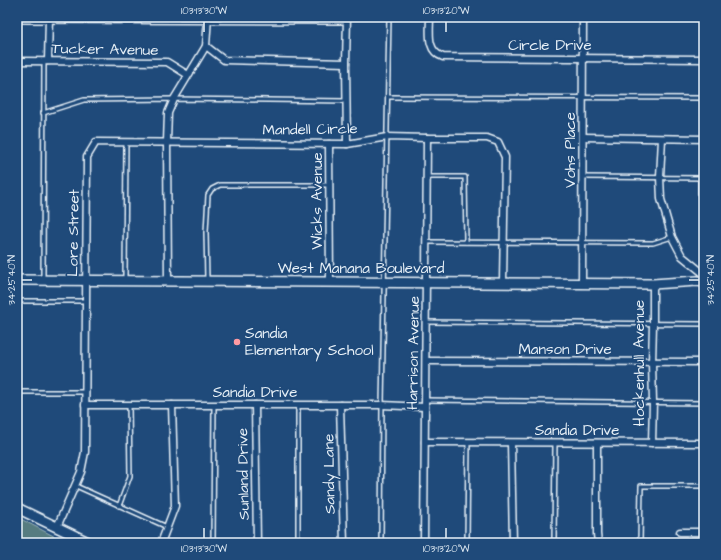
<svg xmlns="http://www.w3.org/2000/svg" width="721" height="560" font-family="'Architects Daughter',sans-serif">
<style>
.green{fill:#567b80;stroke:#9fb6bc}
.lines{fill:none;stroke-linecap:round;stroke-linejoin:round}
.lane-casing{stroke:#e8f1f8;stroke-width:6}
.street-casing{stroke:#e8f1f8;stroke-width:9}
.secondary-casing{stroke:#e8f1f8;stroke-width:12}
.lane{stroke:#1f4a7a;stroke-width:3}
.street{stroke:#1f4a7a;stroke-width:6}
.secondary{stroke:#1f4a7a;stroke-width:9}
.ticks{fill:none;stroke:#e8f1f8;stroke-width:1.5}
.poi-dot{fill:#ff9aa2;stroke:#1f4a7a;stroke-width:1.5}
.labels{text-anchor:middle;stroke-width:3.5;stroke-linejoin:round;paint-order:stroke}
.street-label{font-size:15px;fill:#e8f1f8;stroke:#1f4a7a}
.poi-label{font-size:15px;fill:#e8f1f8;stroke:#1f4a7a;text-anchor:start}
.neatline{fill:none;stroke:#e8f1f8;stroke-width:1.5}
.ticks-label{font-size:10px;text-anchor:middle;fill:#e8f1f8}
</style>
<rect width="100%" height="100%" fill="#1f4a7a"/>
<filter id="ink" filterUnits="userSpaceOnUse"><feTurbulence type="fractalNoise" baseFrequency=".025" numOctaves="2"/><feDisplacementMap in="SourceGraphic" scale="8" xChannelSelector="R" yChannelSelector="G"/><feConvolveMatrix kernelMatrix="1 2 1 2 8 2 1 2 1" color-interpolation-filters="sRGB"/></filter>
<g filter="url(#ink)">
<!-- green -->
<path class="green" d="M17,517L67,543H17Z"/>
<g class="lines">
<!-- lane casing -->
<g class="lane-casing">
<g id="lane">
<path d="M17,21L347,22"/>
<path d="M388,97L704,98"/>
<path d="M43,113L84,100L174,99L346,101"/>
<path d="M427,177H465L466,242"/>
<path d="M583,177L704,178"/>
<path d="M700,178V193L704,214"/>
<path d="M427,242L653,243L672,237"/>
<path d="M43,279L44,61"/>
<path d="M125,279L126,142"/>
<path d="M207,279L206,232L208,195L212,189L220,185H329"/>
<path d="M17,301H86"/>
<path d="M426,322L704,324"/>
<path d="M17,392H85"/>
<path d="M426,400L704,403"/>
<path d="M298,405V543"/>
<path d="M76,486L167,527"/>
<path d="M119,506L130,476L129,404"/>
<path d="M213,543L214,405"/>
<path d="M381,543L382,405L389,17"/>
<path d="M467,543L468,442"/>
<path d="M554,543L555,443"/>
<path d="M640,543L641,486H704"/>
</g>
</g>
<!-- street casing -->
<g class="street-casing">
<g id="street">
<path d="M347,17L346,63L347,144"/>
<path d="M430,17C430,32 426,51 443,57L704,59"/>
<path d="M206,46L224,60L346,63"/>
<path d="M17,61L167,62L188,75"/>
<path d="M48,61L49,17"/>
<path d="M584,137L704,139"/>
<path d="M662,139L660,177L661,199L672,237L682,256L704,274"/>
<path d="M329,144L330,282"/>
<path d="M168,281L167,142L168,113L174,99L206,46L208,17"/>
<path d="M582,283L583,17"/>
<path d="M426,361L704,362"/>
<path d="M85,405H382L425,407"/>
<path d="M255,405L257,543"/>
<path d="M340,405L344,543"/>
<path d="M425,442L704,443"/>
<path d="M511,443L513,543"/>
<path d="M597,443V534L598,543"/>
<path d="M652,443L653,402L652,363L653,324V284"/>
<path d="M57,527L81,472L85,452L87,157L96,142L347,144L387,137L427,138H487L498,142L505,157L503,282"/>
<path d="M680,532H704"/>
<path d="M161,543L175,506L172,405"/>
<path d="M424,543L427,138"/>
</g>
</g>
<!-- secondary casing -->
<g class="secondary-casing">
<g id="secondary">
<path d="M17,280L653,284L697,281L704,282"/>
<path d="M17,508L90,543"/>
</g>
</g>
<!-- lane -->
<use href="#lane" class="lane"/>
<!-- street -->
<use href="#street" class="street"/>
<!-- secondary -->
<use href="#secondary" class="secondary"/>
</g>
</g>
<!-- ticks -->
<path class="ticks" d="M204,22V32M446,22V32M22,280H32M689,280H699M204,528V538M446,528V538"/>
<!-- markers -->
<circle class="poi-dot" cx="237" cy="342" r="4"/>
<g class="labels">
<!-- street labels -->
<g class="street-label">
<text x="550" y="50">Circle Drive</text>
<text transform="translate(105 49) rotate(1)" y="5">Tucker Avenue</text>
<text transform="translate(310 129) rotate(-1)" y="5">Mandell Circle</text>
<text transform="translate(570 150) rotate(-90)" y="5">Vohs Place</text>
<text transform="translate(317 201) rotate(-90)" y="5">Wicks Avenue</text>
<text transform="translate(73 233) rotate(-89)" y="5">Lore Street</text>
<text x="361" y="273">West Manana Boulevard</text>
<text x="565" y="354">Manson Drive</text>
<text transform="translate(413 353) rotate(-89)" y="5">Harrison Avenue</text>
<text transform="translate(639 363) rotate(-90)" y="5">Hockenhull Avenue</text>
<text x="255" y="397">Sandia Drive</text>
<text x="577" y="435">Sandia Drive</text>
<text transform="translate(243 474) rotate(-91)" y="5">Sunland Drive</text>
<text transform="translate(329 474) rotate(-91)" y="5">Sandy Lane</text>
</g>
<!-- poi labels -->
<g class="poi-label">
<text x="245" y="338">Sandia<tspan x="245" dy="17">Elementary School</tspan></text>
</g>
</g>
<!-- margin -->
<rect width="721" height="560" fill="none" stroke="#1f4a7a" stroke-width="44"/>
<rect x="22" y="22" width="677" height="516" class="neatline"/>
<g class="ticks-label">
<text x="204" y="14">103°13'30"W</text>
<text x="446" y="14">103°13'20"W</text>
<text transform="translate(11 280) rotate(-90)" y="4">34°25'40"N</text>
<text transform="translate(710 280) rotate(-90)" y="4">34°25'40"N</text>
<text x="204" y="552">103°13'30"W</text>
<text x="446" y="552">103°13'20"W</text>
</g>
</svg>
